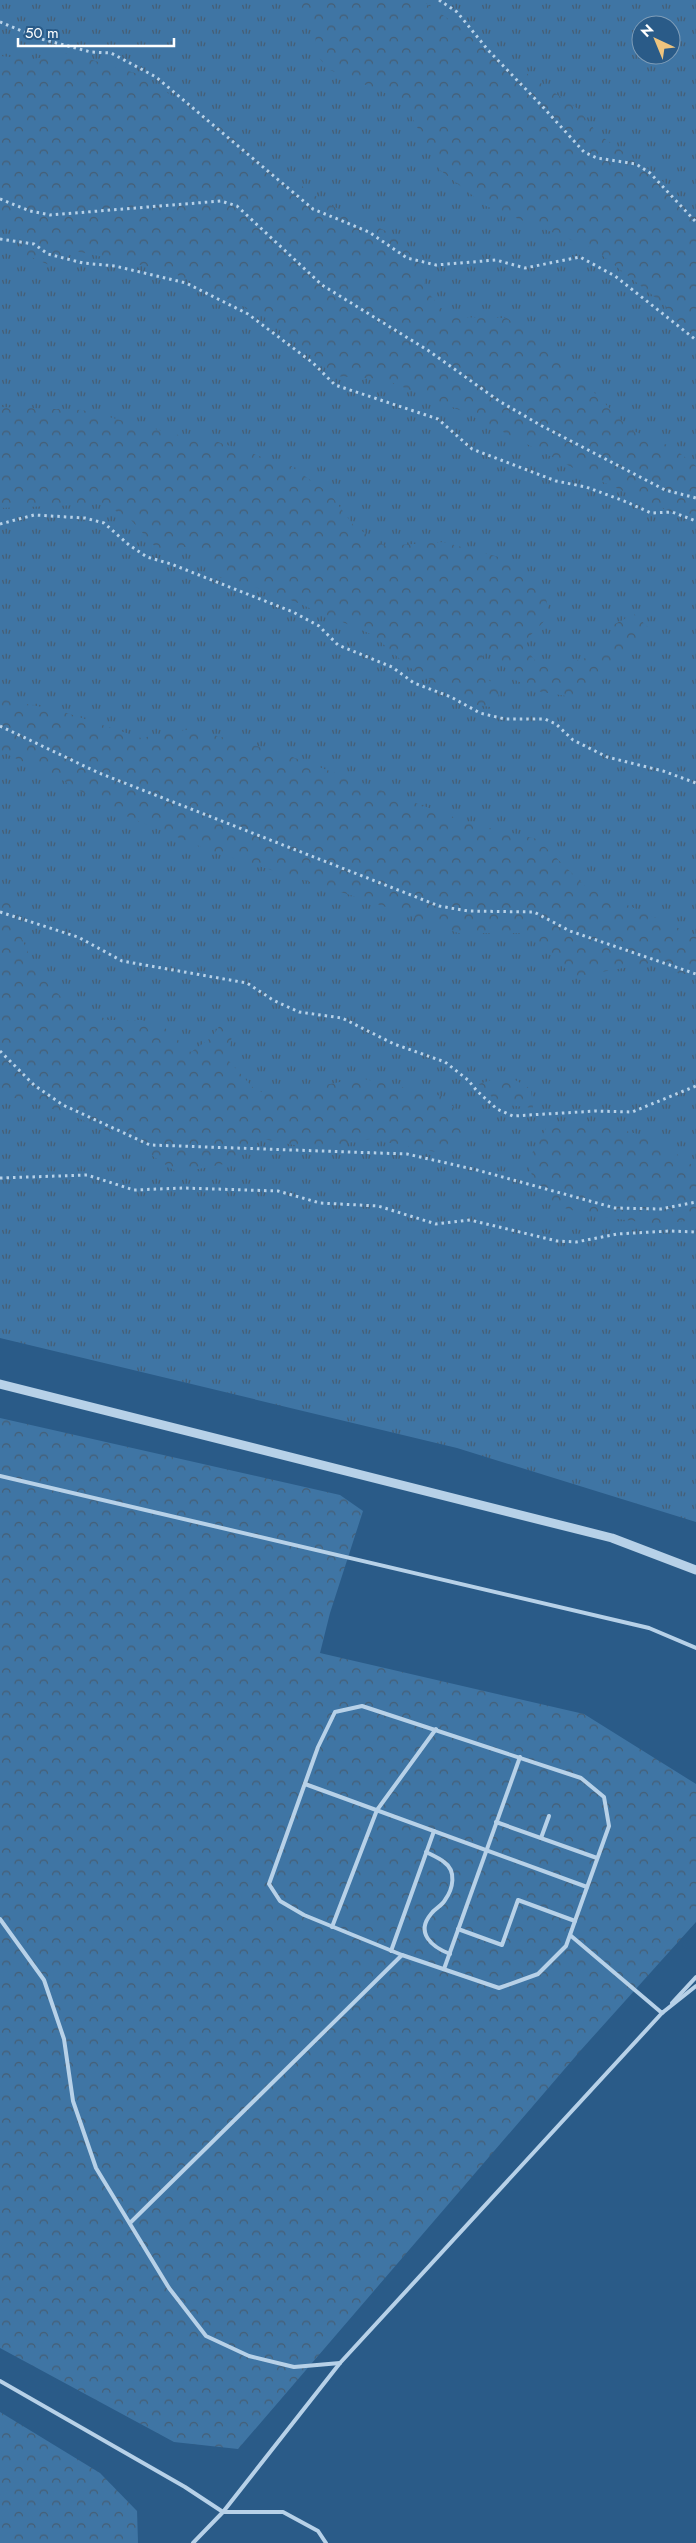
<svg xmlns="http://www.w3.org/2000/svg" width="696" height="2543" font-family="Jost,sans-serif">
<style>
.grass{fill:url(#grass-tufts);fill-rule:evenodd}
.forest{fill:url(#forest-crowns)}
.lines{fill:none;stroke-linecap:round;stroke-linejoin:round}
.path{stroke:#b7d1e8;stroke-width:3;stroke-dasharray:2.5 4;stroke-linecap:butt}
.service{stroke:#b7d1e8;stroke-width:4}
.tertiary{stroke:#b7d1e8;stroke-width:9}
</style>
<defs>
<pattern id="grass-tufts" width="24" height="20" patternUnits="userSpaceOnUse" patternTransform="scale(1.25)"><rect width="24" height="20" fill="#3f75a4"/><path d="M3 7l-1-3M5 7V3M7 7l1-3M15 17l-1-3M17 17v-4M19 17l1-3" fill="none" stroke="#465e74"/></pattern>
<pattern id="forest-crowns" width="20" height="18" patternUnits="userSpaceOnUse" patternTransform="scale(1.25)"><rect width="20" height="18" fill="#3f75a4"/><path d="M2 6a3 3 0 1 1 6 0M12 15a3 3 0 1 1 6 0" fill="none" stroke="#465e74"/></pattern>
</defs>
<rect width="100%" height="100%" fill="#2a5b88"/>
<!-- grass -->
<path class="grass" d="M0,0H696V1522L457,1448L0,1338ZM641,25H671V55H641Z"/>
<!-- forest -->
<g class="forest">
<path d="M289,0H421L578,109L598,134L654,173L696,213V346L665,305L594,249L486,206L440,170L408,110L385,93L330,70L318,57L313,21Z"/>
<path d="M69,53L138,74L216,124L324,202L392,234L424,268V288L449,317L507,318L570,368L631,430L672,447L696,466V513L680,516L672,512L591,477L462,411L383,379L333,376L315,357L265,317L169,271L75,251L54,267L26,255L14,228L0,220V56L33,59Z"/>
<path d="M0,407L82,410L182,436L206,438L292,467L330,494L354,526L385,546L443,542L517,562L543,587L550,615L522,644L537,663H566L594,656L613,640V625L634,614L651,630L628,649L601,682L579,698L541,692L513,679L495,652L484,653L479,669L499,691L497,708L471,704L409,667L373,635L272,592L219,577L199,548L184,547L159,551L131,520L104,504L0,508Z"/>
<path d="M0,699L58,710L141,738L190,729L276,751L472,824L537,839L585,886L696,936V974H680L651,963L574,977L541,944L521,933H458L369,901L211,851L114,811L64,781L0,751Z"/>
<path d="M10,898L17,907L22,939L36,971L63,999L108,1020H142L165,1028L191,1052L212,1037L224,1019L233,1028L228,1060L257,1092L305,1089L360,1078L441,1096L458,1111L463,1136L451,1155L370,1139L325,1147L299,1146L263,1139L229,1163L178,1173L127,1139L66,1113L15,1098L0,1106V906Z"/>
<path d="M506,1075L531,1089L533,1108L499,1104L479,1084Z"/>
<path d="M548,1125L607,1126L656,1139L696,1168V1217L665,1225L594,1216L557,1206L535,1183L527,1162Z"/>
<path d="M0,1418L340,1495L363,1511L330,1613L320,1653L584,1714L696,1784V1922L581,2050L238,2449L174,2442L0,2348Z"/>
<path d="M0,2412L100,2473L137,2511L138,2543H0Z"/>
</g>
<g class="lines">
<!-- path -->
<g class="path">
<path d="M439,0L457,12L488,50L542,106L584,152L597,158L636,164L650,173L696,222"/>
<path d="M0,22L41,39L91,52L111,53L156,77L313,209L369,232L407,258L436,265L496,260L525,268L580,257L615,276L696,340"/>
<path d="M0,199L30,211L50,215L221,201L237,206L322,285L429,351L499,401L542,426L665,490L696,498"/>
<path d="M0,239L34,244L48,254L83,263L115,266L186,283L248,314L313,363L335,385L438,419L472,449L556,481L586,487L624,501L651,513L672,512L696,521"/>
<path d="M0,524L34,515L85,518L104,523L129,545L147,557L171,564L293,612L319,626L338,645L392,667L414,683L451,697L480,713L505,719H545L556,724L573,740L607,757L663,771L696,783"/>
<path d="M0,726L99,773L439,906L468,911L534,912L570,931L696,974"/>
<path d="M0,912L78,937L122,961L247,983L273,1000L299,1012L342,1018L394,1044L445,1062L468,1080L477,1091L497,1109L513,1116L596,1111L632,1112L696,1086"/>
<path d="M0,1051L34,1085L63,1105L150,1145L407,1154L477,1170L615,1208L661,1209L696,1202"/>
<path d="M0,1178L87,1175L134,1190L183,1188L278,1191L320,1203L378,1206L436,1224L470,1220L557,1241L576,1242L617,1234L670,1231L696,1232"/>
</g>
<!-- service -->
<g class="service">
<path d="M0,1476L649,1628L696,1648"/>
<path d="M362,1706L581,1778L604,1797L609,1826L566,1946L538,1974L499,1988L402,1955L304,1915L280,1901L269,1884L318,1747L335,1712Z"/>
<path d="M305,1784L587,1887"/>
<path d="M496,1822L597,1858"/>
<path d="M541,1838L549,1816"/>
<path d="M426,1852C432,1855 439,1858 444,1862C457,1871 453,1889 445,1900C442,1906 435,1908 431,1914C415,1933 432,1947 450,1954"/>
<path d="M0,1919L44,1980L64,2039L73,2101L96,2168L169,2288L206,2336L249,2356L294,2367L340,2363"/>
<path d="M332,1927L377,1810L436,1729"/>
<path d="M458,1929L502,1945L518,1900L575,1921"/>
<path d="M570,1935L662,2013L663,2012"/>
<path d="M391,1951L434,1831"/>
<path d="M444,1969L520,1757"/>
<path d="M672,2003L696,1977"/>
<path d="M130,2223L402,1955"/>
<path d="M0,2381L185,2487L223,2512H283L318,2531L326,2543"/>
<path d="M193,2543L223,2512L340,2363L662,2013L696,1986"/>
</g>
<!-- tertiary -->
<path class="tertiary" d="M0,1384L612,1538L696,1570"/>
</g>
<!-- north arrow -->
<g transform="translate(656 40) rotate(316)"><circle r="24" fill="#2a5b88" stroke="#7f9db8"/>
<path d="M0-4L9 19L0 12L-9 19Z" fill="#eec47e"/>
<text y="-8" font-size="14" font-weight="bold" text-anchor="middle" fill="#ffffff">N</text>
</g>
<!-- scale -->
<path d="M18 38v8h156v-8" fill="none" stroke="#ffffff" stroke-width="2.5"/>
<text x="25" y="38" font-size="15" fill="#ffffff" stroke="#2a5b88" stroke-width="4" paint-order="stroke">50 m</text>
</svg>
